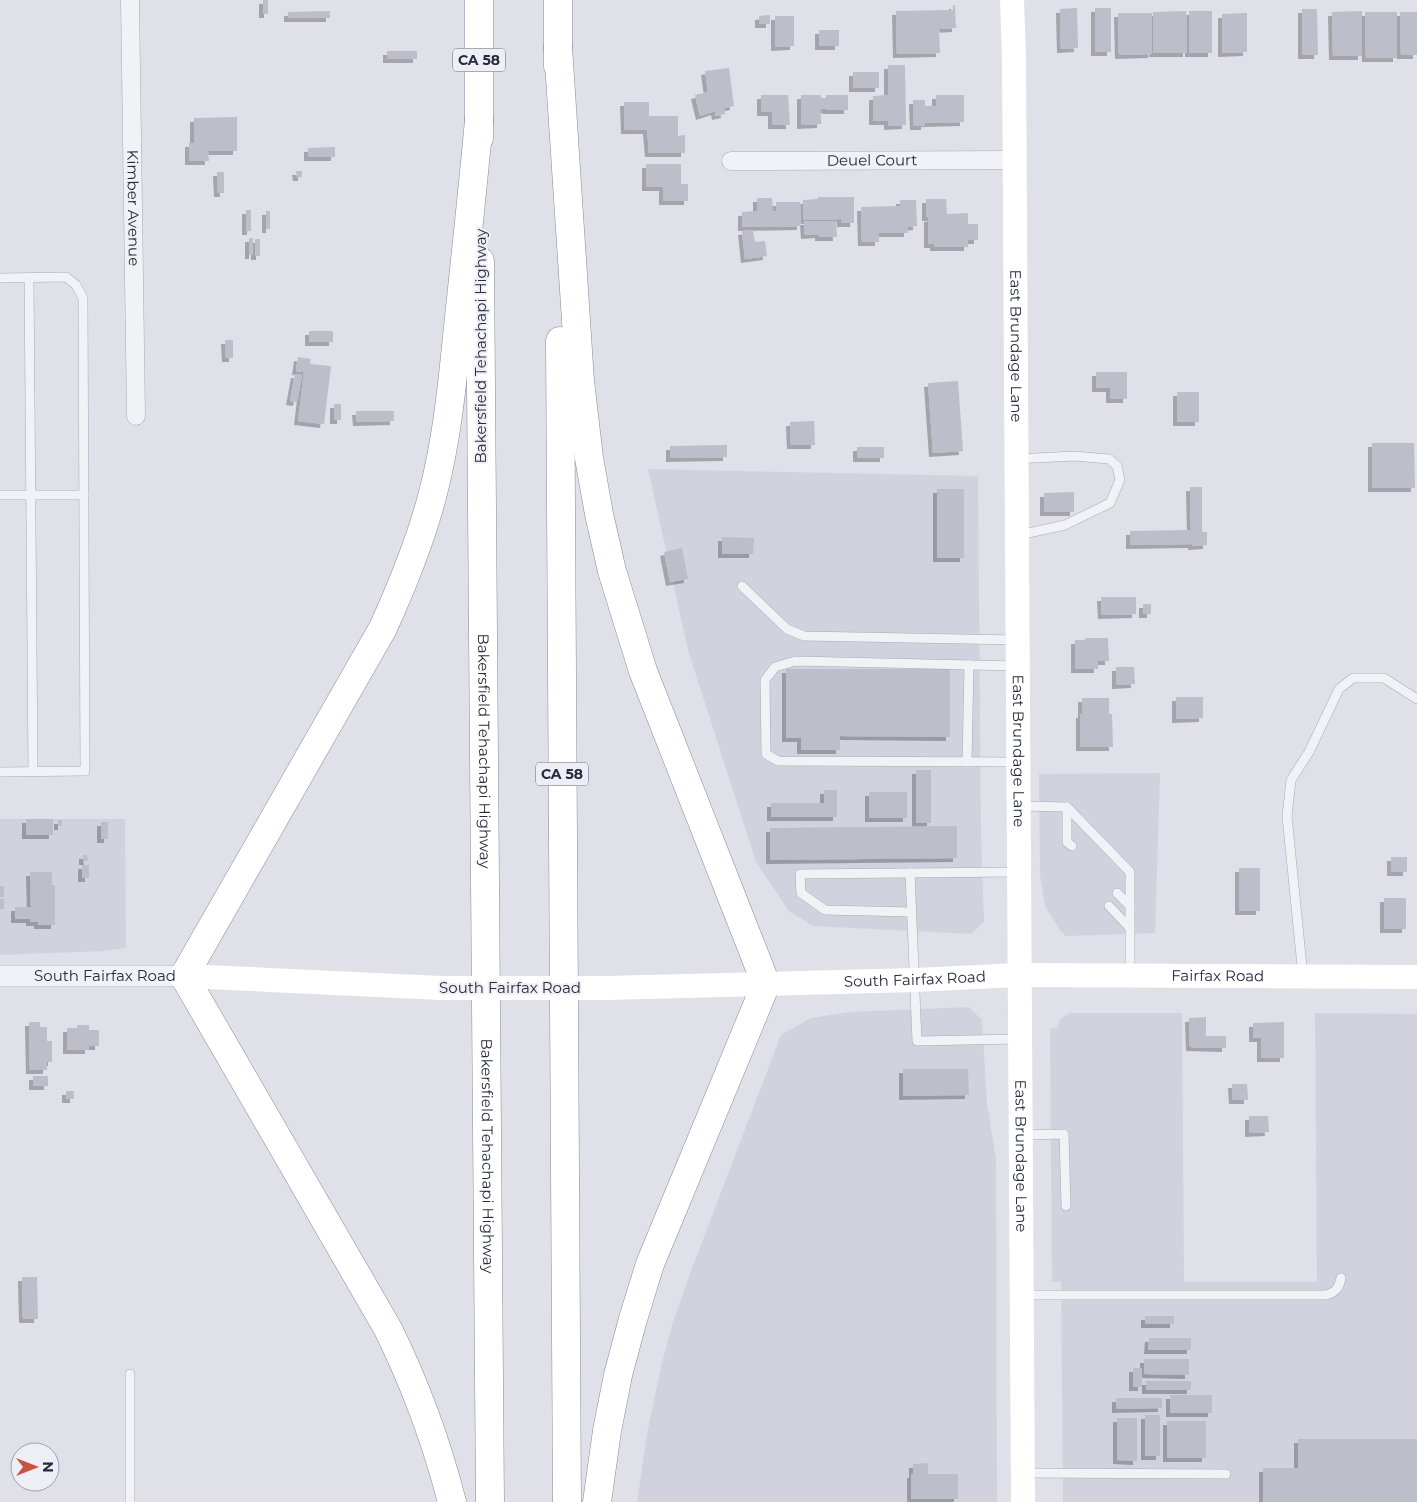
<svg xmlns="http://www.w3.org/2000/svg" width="1417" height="1502" font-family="Montserrat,sans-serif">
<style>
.built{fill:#d1d2dd}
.building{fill:#bcbeca;filter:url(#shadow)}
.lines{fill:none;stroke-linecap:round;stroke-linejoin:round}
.service-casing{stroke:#a8aab5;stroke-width:10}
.minor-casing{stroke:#a8aab5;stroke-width:19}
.tertiary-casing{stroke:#a8aab5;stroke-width:22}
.motorway-casing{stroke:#868a9e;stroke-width:29}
.service{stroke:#f1f2f6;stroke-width:9}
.minor{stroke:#f1f2f6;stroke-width:18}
.tertiary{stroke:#f1f2f6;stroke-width:21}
.secondary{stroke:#fff;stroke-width:24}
.motorway{stroke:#fff;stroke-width:28}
.secondary-bridge{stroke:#fff;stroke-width:24}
.labels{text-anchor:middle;stroke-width:4;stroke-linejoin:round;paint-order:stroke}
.shield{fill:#eeeff5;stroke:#636675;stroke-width:1}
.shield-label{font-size:14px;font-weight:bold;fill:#282b3e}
.street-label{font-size:15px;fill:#282b3e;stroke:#eeeff5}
</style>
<defs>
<filter id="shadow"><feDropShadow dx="-4" dy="4" stdDeviation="0" flood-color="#0004"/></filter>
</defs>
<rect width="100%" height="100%" fill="#dfe0e8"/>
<!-- built -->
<g class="built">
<path d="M648,469L978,476L981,836L984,922L971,934L813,926L789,911L756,862L688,650Z"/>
<path d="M1160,773L1155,933L1066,936L1059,929L1057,925L1045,906L1040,875L1039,774Z"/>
<path d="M0,819H125L126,948L104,951L0,955Z"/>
<path d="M969,1007L982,1020L987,1104L996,1160L997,1502H637L647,1434L661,1367L673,1322L691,1271L781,1035L811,1018L850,1012Z"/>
<path d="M1070,1013H1182L1184,1282H1317L1315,1013L1417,1014V1502H1063L1061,1282H1052L1050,1029L1058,1027L1060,1019Z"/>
</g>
<!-- building -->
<g class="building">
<rect x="263" y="0" width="5" height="14"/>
<path d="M953,5H955L956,28L939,29L940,53L897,54L896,11L953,10Z"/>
<path d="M1077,8L1078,48L1061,49L1060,9Z"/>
<rect x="1095" y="8" width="16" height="44"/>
<path d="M1302,9H1317L1318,55H1302Z"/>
<path d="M330,11V18H288V12Z"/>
<path d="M1186,11L1187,53H1153V12Z"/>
<rect x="1189" y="11" width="23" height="42"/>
<path d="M1362,11V56H1333L1332,12Z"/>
<path d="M1365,12H1397V58H1366Z"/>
<path d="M1400,12H1417V55H1401Z"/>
<path d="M1118,13H1152V54L1119,55Z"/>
<path d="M1247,13V52L1222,53V14Z"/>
<path d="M770,15V24H759V16Z"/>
<path d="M775,16H794V46L775,47Z"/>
<rect x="819" y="30" width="20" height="16"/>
<rect x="387" y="51" width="30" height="8"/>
<path d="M888,65H905L906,125L888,126V121H873V96L888,95Z"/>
<path d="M729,68L734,106L724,108L725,114L716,116L715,111L700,116L695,95L708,92L705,71Z"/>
<rect x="853" y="72" width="26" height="16"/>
<path d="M761,95H788L790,125H772V112H761Z"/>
<path d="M801,95H821V98H826V95H848V110H826V109H821V124L801,125Z"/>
<path d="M936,95H964V122L925,123V126H914L913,100H925V106H936Z"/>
<path d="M624,102H649V116H678V136L685,135V153H649L647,130H625Z"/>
<path d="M237,117V151H208L209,161H189V143H194V118Z"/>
<path d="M335,147V157H308V148Z"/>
<path d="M646,164H681V184H688V201H663V187H646Z"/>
<path d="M296,171H302V177H297Z"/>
<path d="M217,172H224V193H218Z"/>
<path d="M818,197H854V223H841V219L803,220V200L818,199Z"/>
<path d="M757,198H772L773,211H776V202H800L801,226L742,227V212L757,211Z"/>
<path d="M926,199H946L947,214L968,213V224H978V240H968V247H934V244H928V218L934,217H926Z"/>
<path d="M900,200H916L917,226L908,227V233H879V242H862L861,207L900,206Z"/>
<rect x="246" y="210" width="5" height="21"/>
<rect x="266" y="211" width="4" height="18"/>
<path d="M804,221H836L837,237H819V234L805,235Z"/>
<path d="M753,230L755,242L765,241L767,256L745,259L742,231Z"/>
<rect x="249" y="238" width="4" height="17"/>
<rect x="255" y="239" width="5" height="17"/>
<rect x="309" y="331" width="24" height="11"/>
<path d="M225,340H233V358H226Z"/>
<path d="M298,357L311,359L310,364L331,366L324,424L298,421L304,372L296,371Z"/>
<path d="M1096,372H1127V399H1110V388H1096Z"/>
<path d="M295,374L302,375L297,402L290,401Z"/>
<path d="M958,381L963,451L933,453L928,383Z"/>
<rect x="1177" y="392" width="22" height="30"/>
<rect x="334" y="404" width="7" height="16"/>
<path d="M356,411H394V421L357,422Z"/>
<path d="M814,421L815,445H791L790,422Z"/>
<path d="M1372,443H1414L1415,488H1372Z"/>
<path d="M727,445V457L670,458V446Z"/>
<rect x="857" y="447" width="27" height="11"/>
<path d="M1190,487H1202V530L1203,532H1207V545L1192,546V544L1130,545V531L1191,530Z"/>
<rect x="937" y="489" width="27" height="69"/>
<path d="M1074,492V512H1044V493Z"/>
<path d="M722,537L754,538L753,554H722Z"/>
<path d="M682,548L688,579L670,582L664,552Z"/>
<path d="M1101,597H1136V614L1102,615Z"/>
<rect x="1143" y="604" width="8" height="10"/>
<path d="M1085,638H1108L1109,661H1098V669H1075V640H1085Z"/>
<path d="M1116,667H1134L1135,684L1116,685Z"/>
<path d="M786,669H950V737L840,736V750H801V738H786Z"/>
<path d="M1176,697H1203V718L1176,719Z"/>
<path d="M1082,698H1109V714H1112L1113,747H1080V714H1082Z"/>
<rect x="916" y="770" width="15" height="53"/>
<path d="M824,790H837V817H771V803H824Z"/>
<rect x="869" y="792" width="38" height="26"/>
<rect x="26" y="819" width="27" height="16"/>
<rect x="58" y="820" width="4" height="6"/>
<rect x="101" y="822" width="7" height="17"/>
<path d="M957,826V858L770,860V828Z"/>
<path d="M83,855H87L88,861H83Z"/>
<rect x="1391" y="857" width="16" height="15"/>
<rect x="82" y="865" width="7" height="13"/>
<rect x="1239" y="868" width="21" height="43"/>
<path d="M30,872H52V885H55V925H38V922H30V919H15V907H31Z"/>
<rect x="0" y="886" width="4" height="11"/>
<rect x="1384" y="898" width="22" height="31"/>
<rect x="0" y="899" width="4" height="10"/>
<path d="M1206,1017V1036H1226V1048L1190,1047L1189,1018Z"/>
<path d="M29,1022H40V1027H47V1041H52V1062H47V1070H30Z"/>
<path d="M1284,1022V1058H1261V1038H1253V1023Z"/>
<path d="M77,1025H89V1030H99V1046H89V1050H67V1028H77Z"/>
<path d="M903,1069H968L969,1095L903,1096Z"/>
<rect x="33" y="1076" width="15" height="10"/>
<path d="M1232,1084H1247L1248,1100H1233Z"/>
<rect x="66" y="1091" width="8" height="8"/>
<path d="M1249,1116H1268L1269,1132L1249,1133Z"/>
<path d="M22,1277H37L38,1319H23Z"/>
<rect x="1145" y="1316" width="29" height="8"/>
<path d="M1149,1338H1191V1350H1148Z"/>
<path d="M1144,1359H1189V1375L1144,1374Z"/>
<rect x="1133" y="1368" width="9" height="19"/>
<rect x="1146" y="1381" width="45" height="9"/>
<rect x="1170" y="1395" width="42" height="18"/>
<path d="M1116,1398H1162V1408L1116,1409Z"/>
<rect x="1145" y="1415" width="15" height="41"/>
<path d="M1117,1418H1137V1461L1117,1460Z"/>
<rect x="1167" y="1421" width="39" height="37"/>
<path d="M1298,1439H1417V1502H1263V1468H1298Z"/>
<path d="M928,1463V1474H958V1499H911V1474H913V1464Z"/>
</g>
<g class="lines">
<!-- service casing -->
<g class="service-casing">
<g id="service">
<path d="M0,278L66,277L76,285L83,298L85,771L0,772"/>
<path d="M29,278L33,771"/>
<path d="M1016,459L1074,456L1109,459L1117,466L1120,480L1110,503L1065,525L1019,535"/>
<path d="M0,495H84"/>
<path d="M742,586L787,629L804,636L1017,640"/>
<path d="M1017,666L795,661L775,667L765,680L766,754L778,761L1017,762"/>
<path d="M967,762L969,665"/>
<path d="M1021,806L1067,807L1130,872V975"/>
<path d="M1067,807V842L1072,846"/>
<path d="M910,873L917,1041L1019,1039"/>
<path d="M1117,893L1130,906"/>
<path d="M1109,906L1130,928"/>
<path d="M911,912L825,910L801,893L800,874L1019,872"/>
<path d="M1303,976L1287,816L1291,780L1309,752L1339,689L1353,678H1384L1417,699"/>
<path d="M1021,1135L1064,1134L1066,1206"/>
<path d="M1022,1295H1326C1336,1292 1339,1288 1341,1278"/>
<path d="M1023,1473L1226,1474"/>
<path d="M130,1502V1374"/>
</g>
</g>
<!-- minor casing -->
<g class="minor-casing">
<g id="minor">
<path id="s1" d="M130,0L136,416"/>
<path id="s2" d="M731,161L1014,160"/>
</g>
</g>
<!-- tertiary casing -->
<g class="tertiary-casing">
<g id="tertiary">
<path id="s3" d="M0,976H184"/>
</g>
</g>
<!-- motorway casing -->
<g class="motorway-casing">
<g id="motorway">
<path d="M479,0V138"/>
<path d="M558,0V66"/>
<path d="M558,47L580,381L589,458L599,514L612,571L643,671L766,984L650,1264L633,1319L618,1375L607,1431L597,1502"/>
<path id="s6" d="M480,261L490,1502"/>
<path d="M560,341L567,1502"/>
<path d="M452,1502C436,1440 416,1386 388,1329L184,976L383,628C403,584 421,540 433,493C448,435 453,376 459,317C466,251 473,186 479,120"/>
</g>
</g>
<!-- service -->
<use href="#service" class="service"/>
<!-- minor -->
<use href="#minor" class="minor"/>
<!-- tertiary -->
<use href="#tertiary" class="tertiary"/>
<!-- secondary -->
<g class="secondary">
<path id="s4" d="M1012,0L1014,60L1023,1502"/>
<path d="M184,976L441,988"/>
<path id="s5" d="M606,988L915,980L1020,975L1417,977"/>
</g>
<!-- motorway -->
<use href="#motorway" class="motorway"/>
<!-- secondary-bridge -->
<path class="secondary-bridge" d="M441,988H606"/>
</g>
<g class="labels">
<!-- shield labels -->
<g class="shield">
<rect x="453" y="48.5" width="52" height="23" rx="4"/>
<rect x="536" y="762.5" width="52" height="23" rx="4"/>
</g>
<g class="shield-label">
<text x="479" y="65">CA 58</text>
<text x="562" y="779">CA 58</text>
</g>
<!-- street labels -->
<g class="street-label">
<text dy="5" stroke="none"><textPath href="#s2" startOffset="141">Deuel Court</textPath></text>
<text dy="5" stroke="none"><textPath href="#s1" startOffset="208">Kimber Avenue</textPath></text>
<text transform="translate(481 346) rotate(-90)" y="5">Bakersfield Tehachapi Highway</text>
<text dy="5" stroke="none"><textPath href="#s4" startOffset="346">East Brundage Lane</textPath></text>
<text dy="5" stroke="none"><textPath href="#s6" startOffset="490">Bakersfield Tehachapi Highway</textPath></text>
<text dy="5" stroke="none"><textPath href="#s4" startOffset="751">East Brundage Lane</textPath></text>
<text dy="5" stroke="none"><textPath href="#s3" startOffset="105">South Fairfax Road</textPath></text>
<text dy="5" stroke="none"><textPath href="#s5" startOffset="612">Fairfax Road</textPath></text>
<text dy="5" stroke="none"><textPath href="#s5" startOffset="309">South Fairfax Road</textPath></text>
<text x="510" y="993">South Fairfax Road</text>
<text dy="5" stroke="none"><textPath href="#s6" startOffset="895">Bakersfield Tehachapi Highway</textPath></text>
<text dy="5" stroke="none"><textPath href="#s4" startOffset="1156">East Brundage Lane</textPath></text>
</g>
</g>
<!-- north arrow -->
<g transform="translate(35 1467) rotate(90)"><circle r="24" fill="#eeeff5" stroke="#9fa1ac"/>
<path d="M0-4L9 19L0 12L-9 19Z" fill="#cb5346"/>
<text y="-8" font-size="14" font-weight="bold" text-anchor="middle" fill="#282b3e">N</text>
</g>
</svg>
